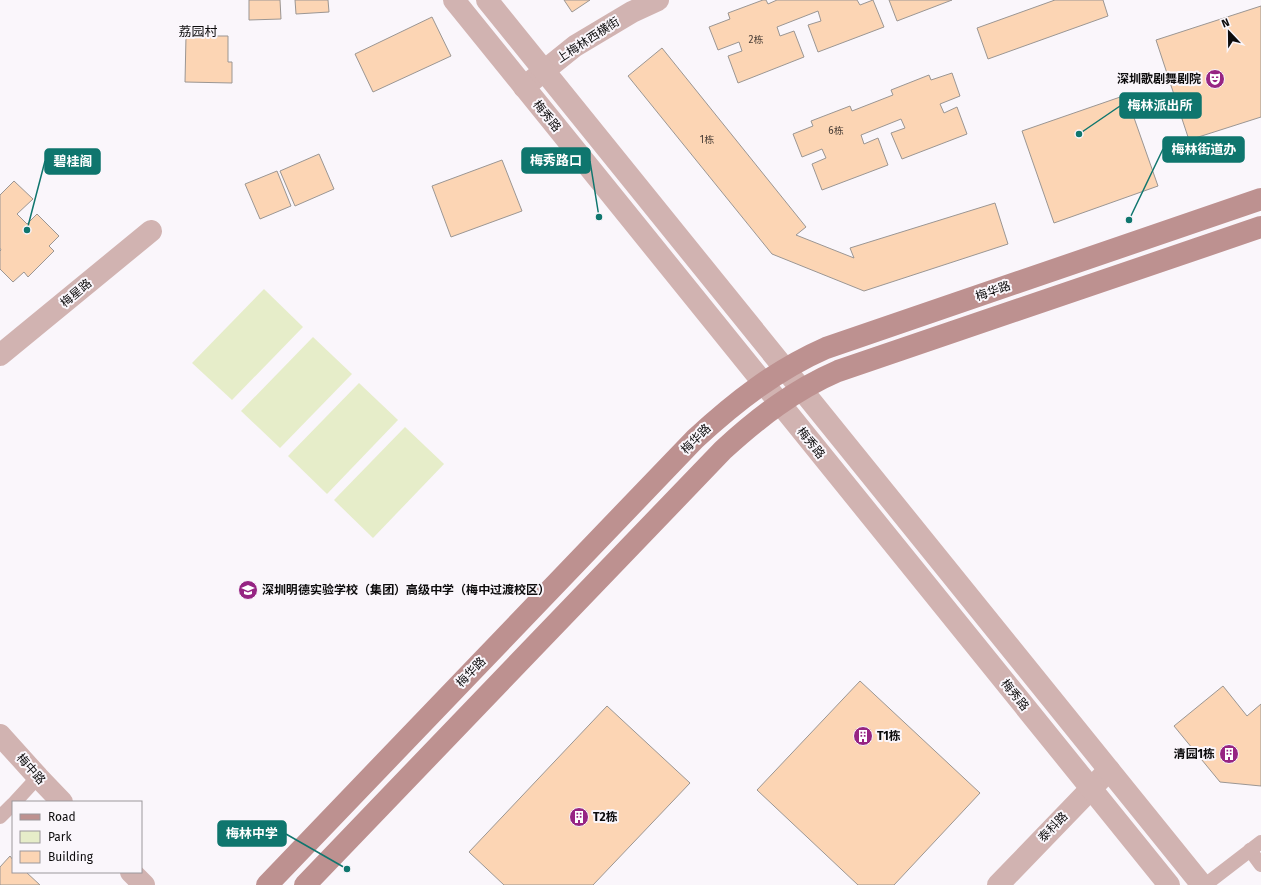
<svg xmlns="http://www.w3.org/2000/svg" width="1261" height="885" font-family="'Fira Sans','Noto Sans SC',sans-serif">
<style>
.park{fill:#e6edc9}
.building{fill:#fcd5b4;stroke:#9b9693}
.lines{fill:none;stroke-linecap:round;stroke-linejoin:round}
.service{stroke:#d1b3b1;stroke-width:14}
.minor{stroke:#d1b3b1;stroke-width:22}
.tertiary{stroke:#d1b3b1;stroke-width:22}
.secondary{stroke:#bd9190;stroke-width:22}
.labels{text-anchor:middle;stroke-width:4;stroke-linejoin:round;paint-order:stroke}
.number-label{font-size:10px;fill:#493e37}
.street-label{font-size:12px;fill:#0d0c0d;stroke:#faf6fb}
.poi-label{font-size:12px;font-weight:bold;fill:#0d0c0d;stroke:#faf6fb;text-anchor:start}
.neighbourhood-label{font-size:13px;fill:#0d0c0d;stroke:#faf6fb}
.leader{fill:none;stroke:#0f766e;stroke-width:1.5}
.callout-dot{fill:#0f766e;stroke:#faf6fb;stroke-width:1.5}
.callout{fill:#0f766e;stroke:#0f766e;stroke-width:1.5}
.callout-label{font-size:13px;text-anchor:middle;font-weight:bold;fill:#fff}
</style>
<rect width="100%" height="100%" fill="#faf6fb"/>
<!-- park -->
<g class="park">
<path d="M264,289L303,327L232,400L192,363Z"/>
<path d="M313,337L352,374L280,448L241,411Z"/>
<path d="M359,383L398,420L327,494L288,456Z"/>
<path d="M405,427L444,464L373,538L334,500Z"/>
</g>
<!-- building -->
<g class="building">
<path d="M249,0H280L281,19L249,20Z"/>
<path d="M295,0H328L329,12L296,14Z"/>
<path d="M564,0H590L572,12Z"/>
<path d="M763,0H766L768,4L777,0H857L860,5L873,0L884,27L818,52L808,25L821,21L818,11L777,27L780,36L794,31L804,57L738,83L728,56L742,51L739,42L718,50L709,27L730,19L728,13Z"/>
<path d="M889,0H952L897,21Z"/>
<path d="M1055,0H1103L1108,16L988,59L977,28Z"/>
<path d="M1261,6V117L1189,140L1156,40Z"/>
<path d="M432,17L451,56L373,92L355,54Z"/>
<path d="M186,36H228V62H232V83L185,82Z"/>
<path d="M662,48L806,227L796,235L854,258L850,248L995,203L1008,244L864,291L772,254L628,76Z"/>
<path d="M952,73L960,96L940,104L944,113L957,107L967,134L902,159L891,133L905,128L901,119L861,135L864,144L878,138L888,165L822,190L812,164L826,158L822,149L802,157L793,134L813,126L811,121L850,106L852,111L893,95L891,90L929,75L931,80Z"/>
<path d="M1126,95L1158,186L1054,223L1022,131Z"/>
<path d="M319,154L334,189L295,206L280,171Z"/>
<path d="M502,160L522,211L451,237L432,186Z"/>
<path d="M277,171L291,206L260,219L245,184Z"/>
<path d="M14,181L33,199L17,214L27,224L37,214L59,236L49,246L54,251L28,277L24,272L13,282L0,269V251L1,250L0,248V195Z"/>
<path d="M860,681L980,793L894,885H858L757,790Z"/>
<path d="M1223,686L1247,716L1261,704V786L1220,782L1174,726Z"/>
<path d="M607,706L690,783L593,885H504L469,852Z"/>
<path d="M10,856L13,860V872H26L40,885H0V867Z"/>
</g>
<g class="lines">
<!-- service -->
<g class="service">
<path d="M15,802L38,777"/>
<path d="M0,817L13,804"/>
<path d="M1250,850L1261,865"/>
<path d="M1205,885L1261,842"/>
</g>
<!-- minor -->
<g class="minor">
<path d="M524,87L575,46L632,12L658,0"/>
<path d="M0,355L151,231"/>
<path d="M998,885L1109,770"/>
</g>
<!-- tertiary -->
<g class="tertiary">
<path d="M454,0L1169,885"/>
<path d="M487,0L1202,885"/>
<path d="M0,735L38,777L62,802"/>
<path d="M131,872L144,885"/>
</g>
<!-- secondary -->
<g class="secondary">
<path d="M267,885L695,439C735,402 776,370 826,348L1261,199"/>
<path d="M305,885L723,450C758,418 794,390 838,371L1261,227"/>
</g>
</g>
<!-- icons -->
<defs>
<g id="theatre-disc" transform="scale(1)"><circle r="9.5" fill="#962483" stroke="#faf6fb"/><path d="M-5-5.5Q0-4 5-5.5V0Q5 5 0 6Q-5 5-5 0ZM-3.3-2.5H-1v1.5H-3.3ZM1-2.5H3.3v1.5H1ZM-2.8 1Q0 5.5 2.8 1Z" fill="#fff"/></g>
<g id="school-disc" transform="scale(1)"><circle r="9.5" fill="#962483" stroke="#faf6fb"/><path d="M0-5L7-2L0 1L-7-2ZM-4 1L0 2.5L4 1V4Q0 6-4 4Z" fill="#fff"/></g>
<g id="building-disc" transform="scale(1)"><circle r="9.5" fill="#962483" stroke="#faf6fb"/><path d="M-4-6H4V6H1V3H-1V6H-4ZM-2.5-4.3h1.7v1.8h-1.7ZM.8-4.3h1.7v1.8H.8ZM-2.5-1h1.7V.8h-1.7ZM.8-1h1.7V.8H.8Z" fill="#fff"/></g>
</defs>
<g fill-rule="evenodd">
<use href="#theatre-disc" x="1215" y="79"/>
<use href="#school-disc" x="248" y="590"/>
<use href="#building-disc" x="863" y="736"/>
<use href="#building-disc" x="1229" y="754"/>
<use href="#building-disc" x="579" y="817"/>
</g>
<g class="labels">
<!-- number labels -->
<g class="number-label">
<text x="756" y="43">2栋</text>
<text x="836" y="134">6栋</text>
<text x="707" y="143">1栋</text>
</g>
<!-- street labels -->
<g class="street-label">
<text transform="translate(588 40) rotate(-33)" y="4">上梅林西横街</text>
<text transform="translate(547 116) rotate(51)" y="4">梅秀路</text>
<text transform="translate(993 291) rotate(-19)" y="4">梅华路</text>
<text transform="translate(76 293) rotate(-40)" y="4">梅星路</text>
<text transform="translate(696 439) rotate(-45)" y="4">梅华路</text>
<text transform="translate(811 443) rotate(51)" y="4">梅秀路</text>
<text transform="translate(471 672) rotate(-46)" y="4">梅华路</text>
<text transform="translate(1015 695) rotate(51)" y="4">梅秀路</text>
<text transform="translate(31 769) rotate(48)" y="4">梅中路</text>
<text transform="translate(1053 827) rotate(-46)" y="4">泰科路</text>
</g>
<!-- poi labels -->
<g class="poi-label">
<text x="1201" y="83" text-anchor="end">深圳歌剧舞剧院</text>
<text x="262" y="594">深圳明德实验学校（集团）高级中学（梅中过渡校区）</text>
<text x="877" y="740">T1栋</text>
<text x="1215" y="758" text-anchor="end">清园1栋</text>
<text x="593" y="821">T2栋</text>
</g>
<!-- neighbourhood labels -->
<g class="neighbourhood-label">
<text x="198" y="36">荔园村</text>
</g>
</g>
<!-- callouts -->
<path class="leader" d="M1079 134L1120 106M1129 220L1163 149M599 217L590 161M27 230L45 161M347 869L286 834"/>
<g class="callout-dot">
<circle cx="1079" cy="134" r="4"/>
<circle cx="1129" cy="220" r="4"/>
<circle cx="599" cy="217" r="4"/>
<circle cx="27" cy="230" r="4"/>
<circle cx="347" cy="869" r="4"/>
</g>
<g class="callout">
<rect x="1120" y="93" width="81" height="25" rx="4"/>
<rect x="1163" y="137" width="81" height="25" rx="4"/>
<rect x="522" y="148" width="68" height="25" rx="4"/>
<rect x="45" y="149" width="55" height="25" rx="4"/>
<rect x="218" y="821" width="68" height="25" rx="4"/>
</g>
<g class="callout-label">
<text x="1160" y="110">梅林派出所</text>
<text x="1204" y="154">梅林街道办</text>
<text x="556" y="165">梅秀路口</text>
<text x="73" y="166">碧桂阁</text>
<text x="252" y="838">梅林中学</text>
</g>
<!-- legend -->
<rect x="12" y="801" width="130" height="72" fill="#faf6fb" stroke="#9b989c"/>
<rect x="20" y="814" width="20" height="6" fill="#bd9190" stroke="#9b989c"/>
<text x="48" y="821" font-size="12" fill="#0d0c0d">Road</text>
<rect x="20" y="831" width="20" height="12" fill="#e6edc9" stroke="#9b989c"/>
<text x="48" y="841" font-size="12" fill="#0d0c0d">Park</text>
<rect x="20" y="851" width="20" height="12" fill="#fcd5b4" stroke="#9b989c"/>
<text x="48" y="861" font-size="12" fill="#0d0c0d">Building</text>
<!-- north arrow -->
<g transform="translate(1229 32) rotate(338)" stroke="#faf6fb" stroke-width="3" paint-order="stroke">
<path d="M0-3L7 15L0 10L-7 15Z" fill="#0d0c0d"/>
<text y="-6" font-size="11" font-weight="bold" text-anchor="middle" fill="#0d0c0d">N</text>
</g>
</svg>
